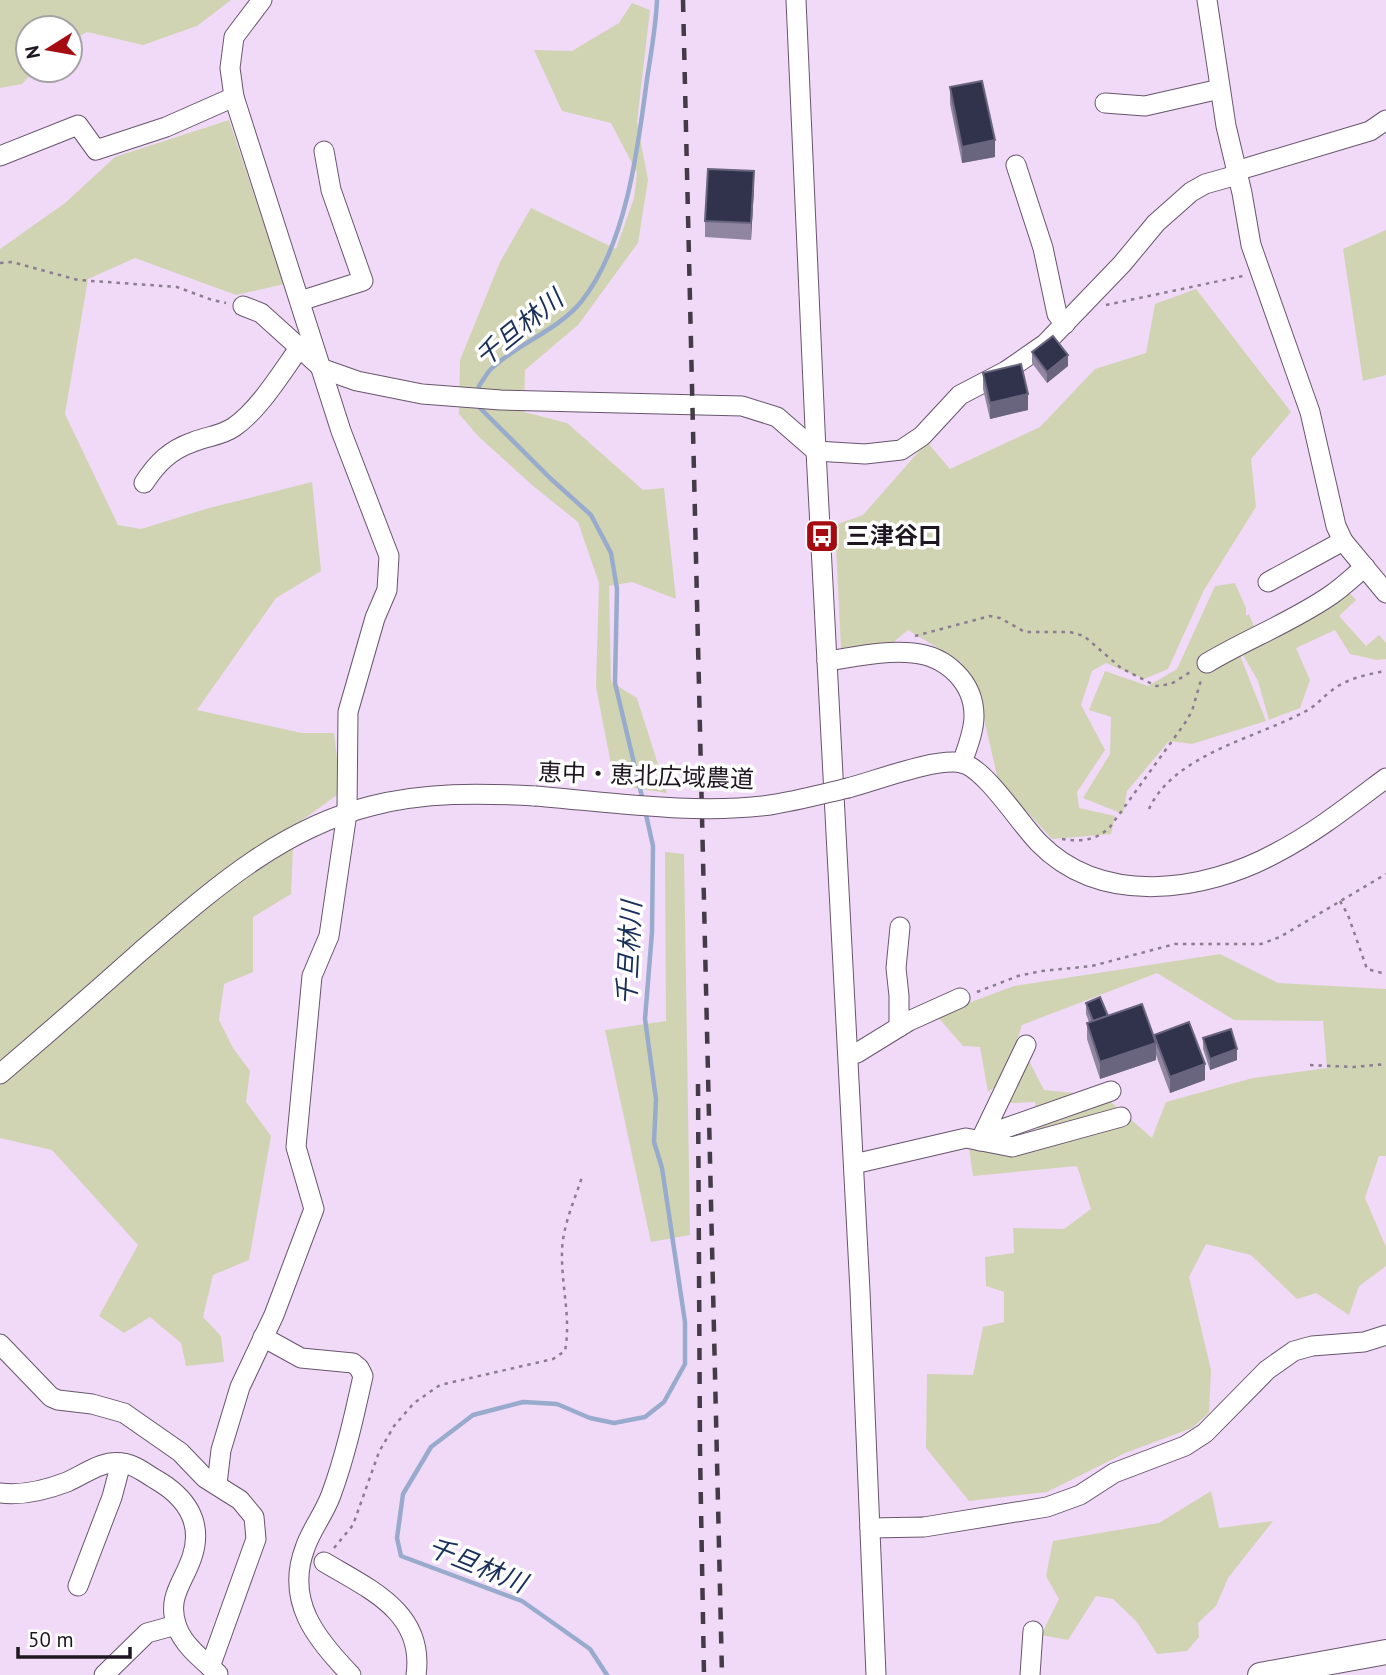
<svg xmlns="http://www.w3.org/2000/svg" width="1386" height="1675" font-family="'PT Sans','Noto Sans JP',sans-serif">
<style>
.green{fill:#d1d4b3}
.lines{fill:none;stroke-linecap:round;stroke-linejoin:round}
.stream{stroke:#99abcc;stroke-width:4.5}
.minor-casing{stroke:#68556d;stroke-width:21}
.major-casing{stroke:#68556d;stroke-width:26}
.path{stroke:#8b7c90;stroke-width:2.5;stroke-dasharray:3.5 5;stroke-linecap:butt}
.minor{stroke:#fff;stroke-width:19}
.major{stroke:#fff;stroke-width:24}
.rail{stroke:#453a48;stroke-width:4.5;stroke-dasharray:12 12;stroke-linecap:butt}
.minor-bridge-casing{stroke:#68556d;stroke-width:21;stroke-linecap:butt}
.minor-bridge{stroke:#fff;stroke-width:19}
.wall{fill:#9086a2}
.shaded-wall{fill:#6a657f}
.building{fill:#31334c;stroke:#6a657f;stroke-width:2}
.labels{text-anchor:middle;stroke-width:7;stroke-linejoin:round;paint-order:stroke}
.poi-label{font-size:24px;font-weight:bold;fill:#1e1620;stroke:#fff;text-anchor:start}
.street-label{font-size:24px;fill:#1e1620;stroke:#fff}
.water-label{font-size:26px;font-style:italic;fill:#192f5a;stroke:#fff}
</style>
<rect width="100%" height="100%" fill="#f0daf7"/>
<!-- green -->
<g class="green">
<path d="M0,0H231L197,26L143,45L87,32L70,41V28H28V70H35L22,84L0,88Z"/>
<path d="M632,3L650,10L637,122L648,180L638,243L578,325L525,370L524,412L567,423L643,490L664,488L676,599L632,582L609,586L611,682L637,698L667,793L615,785L596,687L599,583L578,522L532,485L479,437L459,414L460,360L500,262L531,208L616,249L634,198L637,173L611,123L562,111L534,50L572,51L619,23Z"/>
<path d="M229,120L284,284L236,295L135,258L88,279L65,414L118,525L141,529L209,508L312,482L321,571L276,598L197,710L302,733H334L341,792L294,826L291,894L253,917V972L224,984L219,1020L233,1048L250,1071L246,1102L271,1136L249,1260L213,1275L203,1317L221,1336L224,1362L186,1366L181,1343L150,1317L124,1333L99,1316L138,1245L52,1150L0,1138V249L65,203L115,157Z"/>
<path d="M1386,230V375L1363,381L1343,249Z"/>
<path d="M1196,289L1291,412L1251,459L1256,507L1204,590L1168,669L1144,679L1106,663L1092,671L1081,705L1105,750L1077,792L1079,808L1115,816L1111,834L1052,839L998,780L979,697L961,662L908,630L890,645L841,648L835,525L863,515L927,442L950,469L1040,427L1095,369L1146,353L1155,304Z"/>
<path d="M1235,583L1246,608V616L1249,614L1259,639L1346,589L1356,600L1339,616L1366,646L1379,635L1386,643V659L1377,660L1350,654L1335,630L1296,648L1310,680L1300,708L1269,720L1258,681L1243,655L1252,642L1247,630L1241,658L1266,721L1192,744L1169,741L1127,791L1123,814L1083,798L1110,754L1111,717L1089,710L1105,671L1148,686L1177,669L1215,586Z"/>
<path d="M665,852L684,854L690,1235L651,1242L605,1030L666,1021Z"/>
<path d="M1220,954L1278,983L1386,989V1156H1379L1365,1198L1386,1247V1266L1359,1286L1349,1315L1316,1293L1297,1299L1251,1255L1206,1244L1189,1277L1211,1370L1209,1413L1192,1428L1125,1453L1047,1492L969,1501L926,1448L927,1374L973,1375L983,1327L1004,1322V1292L986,1286L985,1257L1014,1253L1013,1228L1064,1229L1091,1209L1077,1166L973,1176L969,1148L1039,1142L1035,1102L1009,1103L1026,1055L1044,1090L1104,1096L1152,1138L1166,1102L1253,1078L1327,1068L1323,1021L1234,1020L1157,973L1022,1025L1004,1080L988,1092L980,1047L963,1046L936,1015L1014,986Z"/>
<path d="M1211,1491L1219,1528L1273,1521L1228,1578L1216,1606L1198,1623L1199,1637L1187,1651L1157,1654L1137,1622L1113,1599L1096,1596L1068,1640L1041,1635L1059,1599L1046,1576L1053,1541L1159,1523Z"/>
</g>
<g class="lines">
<!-- stream -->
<g class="stream">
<path d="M479,392V386C483,380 487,373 491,369C517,344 558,330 581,302C626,246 638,149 647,79C651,53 656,26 657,0"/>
<path d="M480,404V408L550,478L591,515L611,553L617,589L615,683L643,801"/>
<path d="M607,1675L590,1649L522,1601L401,1556L397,1538L403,1494L431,1447L473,1415L523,1402L557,1404L590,1418L614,1423L645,1417L664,1402L685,1364V1322L662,1168L654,1142L656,1099L645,1019L652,932L653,846L645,810"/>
</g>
<!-- minor casing -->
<g class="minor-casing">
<g id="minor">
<path d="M796,0L816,451L860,1291L876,1675"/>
<path d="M1207,0L1226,126L1242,193L1251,245L1310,412L1336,526L1343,541L1386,593"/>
<path d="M1105,103L1145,106L1220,89"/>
<path d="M0,156L78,125L96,150L166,127L234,97"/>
<path d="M1016,165L1043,248L1057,314L1065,324"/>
<path d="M1236,171L1370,131L1386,120"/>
<path d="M300,301L363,281L331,190L324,151"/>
<path d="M243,306L261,313L323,369L357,381L422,394L501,400L742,406L777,417L816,451L865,454L901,450L922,436L960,395L1006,371L1045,344L1122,264L1156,223L1191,192L1205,184L1237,175"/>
<path d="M144,483C157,463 170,450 193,442C207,436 221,436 234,427C259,410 282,372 300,347"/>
<path d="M1268,582L1343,541"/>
<path d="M827,661C855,657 885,650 913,653C946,656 974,682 974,716C974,732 967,748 962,763"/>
<path d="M1207,663C1247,639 1292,622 1331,595C1343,587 1354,576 1365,567"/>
<path d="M848,788C875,781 937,757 962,763C986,769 1020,824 1039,843C1102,907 1204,892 1276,853C1316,832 1350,805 1386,778"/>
<path d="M899,1027V996L896,968L900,927"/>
<path d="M1026,1045L980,1141L1000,1130L1111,1091"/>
<path d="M848,1054L857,1053L909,1021L960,998"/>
<path d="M0,1074C47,1034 94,993 140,952C210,892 279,829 371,806C425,792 480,793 535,796"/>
<path d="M854,1164L966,1138L1012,1147L1121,1117"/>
<path d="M263,1337L301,1358L353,1363L359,1368L363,1376C354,1417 345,1457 331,1495C324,1514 311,1530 305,1548C285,1601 316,1639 351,1675"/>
<path d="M0,1344L51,1397L58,1400L92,1404L124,1413L180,1452L205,1478L240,1500L254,1517L256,1539L210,1667"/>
<path d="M217,1484L221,1450L240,1387L274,1315L314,1209L296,1147L312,976L329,936L347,813L348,712L375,618L387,590L389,556L341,431L234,97L230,68L234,37L262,0"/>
<path d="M0,1493C23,1496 46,1490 67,1482C85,1474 102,1460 122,1463C134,1464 145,1473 155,1479C185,1496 204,1521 192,1557C184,1582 166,1597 177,1627C184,1646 203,1660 218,1674"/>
<path d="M870,1528L924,1527L1047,1507L1080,1495L1114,1473L1185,1446L1205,1433L1267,1370L1294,1351L1312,1346L1364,1342L1386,1335"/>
<path d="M324,1562C369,1589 425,1612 416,1675"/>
<path d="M78,1586L112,1497L121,1463"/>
<path d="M104,1675L147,1633L176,1625"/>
<path d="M1030,1675L1033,1631"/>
</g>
</g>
<!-- major casing -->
<g class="major-casing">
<path id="major" d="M1260,1675L1386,1652"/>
</g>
<!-- path -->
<g class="path">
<path d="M0,263L12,262L78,280L177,287L212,300L226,303"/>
<path d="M1106,305L1243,276"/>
<path d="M915,636L990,616L1000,618L1025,632H1070L1084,636L1121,668L1156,686L1171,684L1192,671"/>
<path d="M1149,809C1174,754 1257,738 1306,711C1316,706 1322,698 1331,691C1346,679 1367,674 1386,671"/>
<path d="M1062,839C1080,842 1096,841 1110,827L1185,723L1192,711L1201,680"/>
<path d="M1340,901L1348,915L1367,969L1386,974"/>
<path d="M977,992L1018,976L1042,971L1092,966L1175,944H1261L1280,937L1386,874"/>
<path d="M1310,1065L1354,1067L1386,1064"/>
<path d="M334,1548L353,1525L379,1452L394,1426L414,1403L440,1385L553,1359L565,1351C571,1319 562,1289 562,1257C561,1229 574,1202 582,1177"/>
</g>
<!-- minor -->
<use href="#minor" class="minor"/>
<!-- major -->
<use href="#major" class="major"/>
<!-- rail -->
<g class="rail">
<path d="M683,0L722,1675"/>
<path d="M698,1084L700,1451L704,1675"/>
</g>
<!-- minor-bridge casing -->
<g class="minor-bridge-casing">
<path id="minor-bridge" d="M535,796C609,802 696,815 770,805C796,801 822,794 848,788"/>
</g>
<!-- minor-bridge -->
<use href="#minor-bridge" class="minor-bridge"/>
</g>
<!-- wall -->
<g class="wall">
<path d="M950,87L995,157L962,163L950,104Z"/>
<path d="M754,187L751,240L705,237V221Z"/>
<path d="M1032,352L1068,366L1047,383L1032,363Z"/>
<path d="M983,373L1028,410L990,419L983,389Z"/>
<path d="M1086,1003L1154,1039V1035L1205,1080L1170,1093L1156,1055V1060L1100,1079L1087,1039V1023L1089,1022L1086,1014Z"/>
<path d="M1203,1038L1237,1060L1210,1070L1203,1049Z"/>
</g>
<!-- shaded-wall -->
<g class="shaded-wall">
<path d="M995,140V157L962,163V147Z"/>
<path d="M754,171V187L751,240V223Z"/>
<path d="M1068,355V366L1047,383V372Z"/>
<path d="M1028,394V410L990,419V403Z"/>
<path d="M1156,1043V1060L1100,1079V1062Z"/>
<path d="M1237,1049V1060L1210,1070V1059Z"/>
<path d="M1205,1064V1080L1170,1093V1077Z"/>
</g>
<!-- building -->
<g class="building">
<path d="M982,81L995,140L962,147L950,87Z"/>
<path d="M708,169L754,171L751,223L705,221Z"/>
<path d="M1053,336L1068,355L1047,372L1032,352Z"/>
<path d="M1021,364L1028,394L990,403L983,373Z"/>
<path d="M1100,997L1108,1016L1093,1021L1086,1003Z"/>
<path d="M1142,1004L1156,1043L1100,1062L1087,1023Z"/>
<path d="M1189,1022L1205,1064L1170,1077L1154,1035Z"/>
<path d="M1231,1029L1237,1049L1210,1059L1203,1038Z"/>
</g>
<!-- icons -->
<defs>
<g id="bus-square" transform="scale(1.75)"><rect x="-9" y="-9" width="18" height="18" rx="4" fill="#a40c12" stroke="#fff"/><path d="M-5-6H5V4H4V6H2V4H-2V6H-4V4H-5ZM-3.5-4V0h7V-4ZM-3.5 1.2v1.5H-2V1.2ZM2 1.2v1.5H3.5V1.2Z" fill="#fff"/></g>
</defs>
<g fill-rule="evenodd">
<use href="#bus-square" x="822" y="536"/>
</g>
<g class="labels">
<!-- poi labels -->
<g class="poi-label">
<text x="846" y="544">三津谷口</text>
</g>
<!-- street labels -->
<g class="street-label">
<text transform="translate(646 776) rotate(2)" y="8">恵中・恵北広域農道</text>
</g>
<!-- water labels -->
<g class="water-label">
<text transform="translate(519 328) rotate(-39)" y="9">千旦林川</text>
<text transform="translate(629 953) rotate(-87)" y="9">千旦林川</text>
<text transform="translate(477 1565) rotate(22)" y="9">千旦林川</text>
</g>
</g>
<!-- north arrow -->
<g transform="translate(49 49) rotate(259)"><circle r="33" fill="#ffffff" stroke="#a5a2a6" stroke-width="2"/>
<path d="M0-5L12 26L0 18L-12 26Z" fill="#a40c12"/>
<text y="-10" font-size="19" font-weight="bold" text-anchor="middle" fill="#1e1620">N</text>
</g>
<!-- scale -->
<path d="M18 1647v10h112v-10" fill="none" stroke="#1e1620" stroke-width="3.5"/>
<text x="28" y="1647" font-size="21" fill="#1e1620" stroke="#ffffff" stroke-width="5" paint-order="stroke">50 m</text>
</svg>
